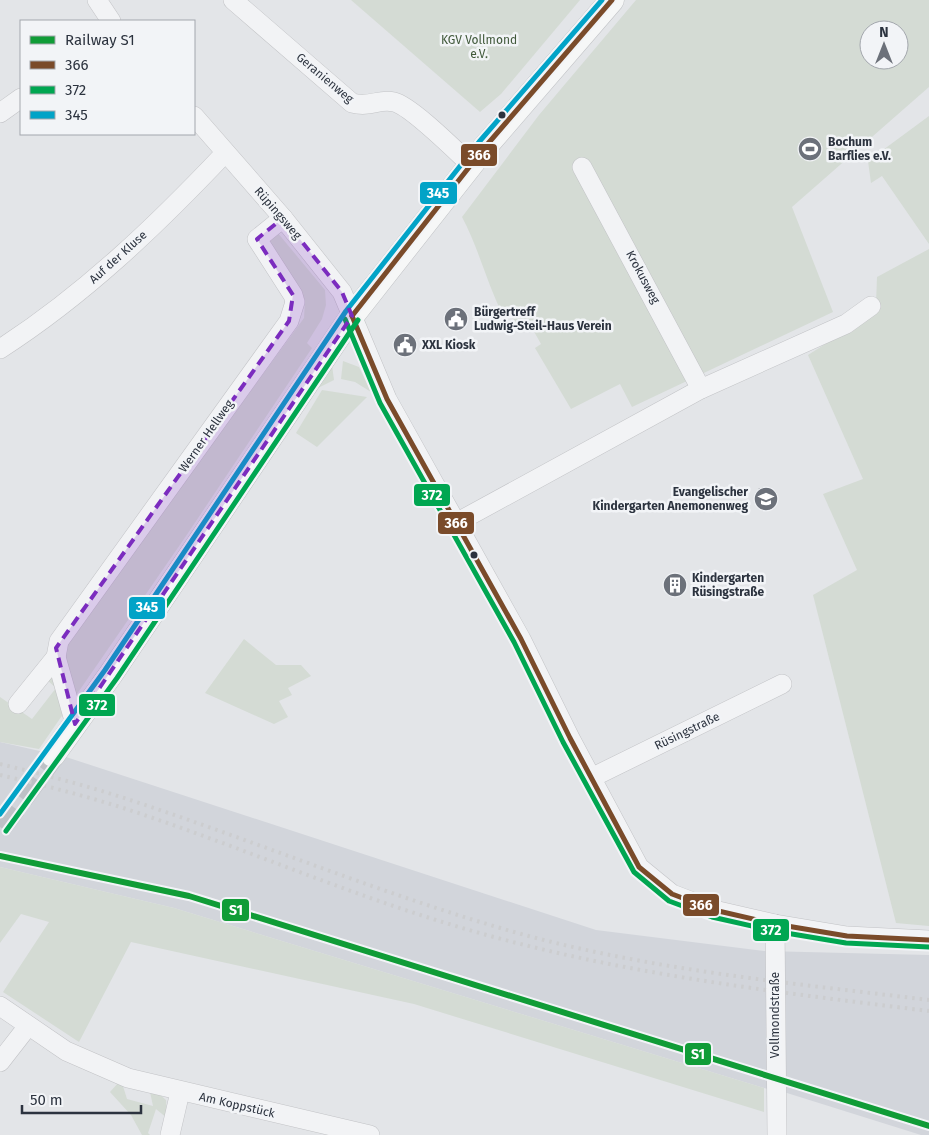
<svg xmlns="http://www.w3.org/2000/svg" width="929" height="1135" font-family="'Fira Sans',sans-serif">
<style>
.built{fill:#d2d5db}
.green{fill:#d4dbd4;fill-rule:evenodd}
.lines{fill:none;stroke-linecap:round;stroke-linejoin:round}
.major-tunnel{stroke:#bec1c6;stroke-width:24;stroke-dasharray:24 12;stroke-linecap:butt}
.minor-casing{stroke:#c2c3c6;stroke-width:20}
.major-casing{stroke:#c0c2c5;stroke-width:25}
.minor{stroke:#f2f3f5;stroke-width:19}
.major{stroke:#f6f7f7;stroke-width:24}
.rail{stroke:#cccdcf;stroke-width:4;stroke-dasharray:2.5 5;stroke-linecap:butt}
.bus-1-casing{stroke:#f2f4f7;stroke-width:9}
.bus-2-casing{stroke:#f2f4f7;stroke-width:9}
.bus-3-casing{stroke:#f2f4f7;stroke-width:9}
.bus-1{stroke:#7a4b2a;stroke-width:5}
.bus-2{stroke:#00a651;stroke-width:5}
.bus-3{stroke:#02a3c7;stroke-width:5}
.rail-1-casing{stroke:#f2f4f7;stroke-width:10}
.rail-1{stroke:#109c37;stroke-width:6}
.marked{fill:#7b2cbf;fill-opacity:0.2;stroke:#7b2cbf;stroke-width:4;stroke-dasharray:10 6;stroke-linejoin:round}
.bus-dot{fill:#2c333f;stroke:#f2f4f7;stroke-width:2}
.labels{text-anchor:middle;stroke-width:5;stroke-linejoin:round;paint-order:stroke}
.park-label{font-size:12px;fill:#41593b;stroke:#f2f4f7}
.street-label{font-size:12px;fill:#2c333f;stroke:#f2f4f7}
.poi-label{font-size:12px;font-weight:bold;fill:#2c333f;stroke:#f2f4f7;text-anchor:start}
.line-badge{stroke:#f2f4f7;stroke-width:2}
.badge-label{font-size:14px;text-anchor:middle;font-weight:bold;fill:#fff}
</style>
<rect width="100%" height="100%" fill="#e3e5e8"/>
<!-- built -->
<path class="built" d="M0,742L66,757L596,930L764,951L929,955V1135H921L787,1093L764,1088L174,908L0,867Z"/>
<!-- green -->
<g class="green">
<path d="M351,0H580L501,94L480,112Z"/>
<path d="M636,0H929V87L792,207L833,312L632,407L620,384L571,409L535,348L541,344L527,319L516,324L509,314L504,317C487,284 479,249 462,217L539,115ZM869,30H899V60H869Z"/>
<path d="M929,116V244L882,176L871,183L868,161Z"/>
<path d="M277,232L325,290L326,305L322,319L307,343L312,348L186,536L39,749L0,742V697L32,719L56,688L46,679L62,650L304,318L305,300L268,242Z"/>
<path d="M929,249V926L896,923L813,595L857,570L823,494L863,479L808,355L841,334L876,304L877,277Z"/>
<path d="M343,361L359,367L371,392L355,382L341,379Z"/>
<path d="M332,365L334,380L316,389Z"/>
<path d="M322,390L367,397L317,447L296,433Z"/>
<path d="M244,639L276,665H301L311,676L288,688L292,695L279,701L288,717L274,724L205,693Z"/>
<path d="M0,867L174,908L764,1088V1112L414,1004L131,942L79,1042L3,992L49,922L21,914L0,943Z"/>
<path d="M119,1082L122,1083L127,1099L153,1106L150,1092L159,1094L166,1100L167,1118L156,1109L148,1133L150,1135H142L131,1115L110,1092Z"/>
</g>
<g class="lines">
<!-- major-tunnel -->
<path class="major-tunnel" d="M0,827L53,755"/>
<!-- minor casing -->
<g class="minor-casing">
<g id="minor">
<path d="M97,0L111,21"/>
<path d="M233,0L352,103C371,108 379,98 394,102C411,106 456,151 471,165"/>
<path d="M0,113L21,98"/>
<path d="M194,116L283,218L342,292L387,399L521,639L570,738L639,867L672,894L714,910L775,924L847,936L929,940"/>
<path d="M582,167L701,389"/>
<path d="M0,349C84,295 157,225 225,153"/>
<path d="M456,523L701,389L846,324L871,306"/>
<path d="M56,657L75,724"/>
<path d="M18,704L56,657L59,641L289,321L295,302L293,295L257,239L283,218"/>
<path d="M591,778L782,684"/>
<path d="M775,924L777,1135"/>
<path d="M0,1006L66,1051L128,1078L370,1135"/>
<path d="M0,1062L28,1026"/>
<path d="M170,1135L180,1092"/>
</g>
</g>
<!-- major casing -->
<g class="major-casing">
<path id="major" d="M53,755L111,674L352,316L485,147L612,0"/>
</g>
<!-- minor -->
<use href="#minor" class="minor"/>
<!-- major -->
<use href="#major" class="major"/>
<!-- rail -->
<g class="rail">
<path d="M0,764C41,774 81,784 121,797C253,840 381,894 514,932C649,970 791,983 929,1000"/>
<path d="M0,775C39,784 78,794 117,806C229,842 337,890 449,924C605,972 767,991 929,1011"/>
</g>
<!-- bus-1 casing -->
<g class="bus-1-casing">
<g id="bus-1">
<path d="M352,316L387,399L521,639L570,738L639,867L672,894L714,910L775,924L847,936L929,940"/>
<path d="M352,316L485,147L612,0"/>
</g>
</g>
<!-- bus-2 casing -->
<g class="bus-2-casing">
<g id="bus-2">
<path d="M345,319L380,403L514,642L563,742L634,872L669,901L712,917L774,931L846,943L929,947"/>
<path d="M6,831L117,678L358,320"/>
</g>
</g>
<!-- bus-3 casing -->
<g class="bus-3-casing">
<path id="bus-3" d="M0,814L105,670L346,311L479,142L602,0"/>
</g>
<!-- bus-1 -->
<use href="#bus-1" class="bus-1"/>
<!-- bus-2 -->
<use href="#bus-2" class="bus-2"/>
<!-- bus-3 -->
<use href="#bus-3" class="bus-3"/>
<!-- rail-1 casing -->
<g class="rail-1-casing">
<path id="rail-1" d="M0,856L189,896L929,1126"/>
</g>
<!-- rail-1 -->
<use href="#rail-1" class="rail-1"/>
</g>
<!-- marked area -->
<path class="marked" d="M283,218L342,292L352,316L75,724L56,648L289,321L293,295L257,239Z"/>
<!-- icons -->
<defs>
<g id="stadium-disc" transform="scale(1.25)"><circle r="9.5" fill="#6c717a" stroke="#f2f4f7"/><path d="M0-5a6.5 5 0 1 0 0 10a6.5 5 0 1 0 0-10ZM-3.5-1.8h7v3.6h-7Z" fill="#fff"/></g>
<g id="civic-disc" transform="scale(1.25)"><circle r="9.5" fill="#6c717a" stroke="#f2f4f7"/><path d="M-.6-6.5H3V-4.5H.6V-3L4-1V1h2V6H-6V1h2V-1L-.6-3ZM-1.2 2.5V6h2.4V2.5Z" fill="#fff"/></g>
<g id="school-disc" transform="scale(1.25)"><circle r="9.5" fill="#6c717a" stroke="#f2f4f7"/><path d="M0-5L7-2L0 1L-7-2ZM-4 1L0 2.5L4 1V4Q0 6-4 4Z" fill="#fff"/></g>
<g id="building-disc" transform="scale(1.25)"><circle r="9.5" fill="#6c717a" stroke="#f2f4f7"/><path d="M-4-6H4V6H1V3H-1V6H-4ZM-2.5-4.3h1.7v1.8h-1.7ZM.8-4.3h1.7v1.8H.8ZM-2.5-1h1.7V.8h-1.7ZM.8-1h1.7V.8H.8Z" fill="#fff"/></g>
</defs>
<g fill-rule="evenodd">
<use href="#stadium-disc" x="810" y="149"/>
<use href="#civic-disc" x="456" y="319"/>
<use href="#civic-disc" x="405" y="345"/>
<use href="#school-disc" x="766" y="499"/>
<use href="#building-disc" x="675" y="585"/>
</g>
<!-- markers -->
<g class="bus-dot">
<circle cx="502" cy="115" r="4.5"/>
<circle cx="474" cy="555" r="4.5"/>
</g>
<g class="labels">
<!-- park labels -->
<g class="park-label">
<text x="479" y="44">KGV Vollmond<tspan x="479" dy="14">e.V.</tspan></text>
</g>
<!-- street labels -->
<g class="street-label">
<text transform="translate(325 78) rotate(40)" y="4">Geranienweg</text>
<text transform="translate(278 213) rotate(49)" y="4">Rüpingsweg</text>
<text transform="translate(118 257) rotate(-42)" y="4">Auf der Kluse</text>
<text transform="translate(643 277) rotate(62)" y="4">Krokusweg</text>
<text transform="translate(206 436) rotate(-55)" y="4">Werner Hellweg</text>
<text transform="translate(687 731) rotate(-26)" y="4">Rüsingstraße</text>
<text transform="translate(775 1015) rotate(-90)" y="4">Vollmondstraße</text>
<text transform="translate(237 1105) rotate(13)" y="4">Am Koppstück</text>
</g>
<!-- poi labels -->
<g class="poi-label">
<text x="828" y="146">Bochum<tspan x="828" dy="14">Barflies e.V.</tspan></text>
<text x="474" y="316">Bürgertreff<tspan x="474" dy="14">Ludwig-Steil-Haus Verein</tspan></text>
<text x="422" y="349">XXL Kiosk</text>
<text x="748" y="496" text-anchor="end">Evangelischer<tspan x="748" dy="14">Kindergarten Anemonenweg</tspan></text>
<text x="692" y="582">Kindergarten<tspan x="692" dy="14">Rüsingstraße</tspan></text>
</g>
</g>
<g class="line-badge">
<rect x="460" y="143" width="38" height="24" rx="5" fill="#7a4b2a"/>
<rect x="419" y="181" width="39" height="24" rx="5" fill="#02a3c7"/>
<rect x="413" y="483" width="38" height="24" rx="5" fill="#00a651"/>
<rect x="437" y="511" width="38" height="24" rx="5" fill="#7a4b2a"/>
<rect x="128" y="596" width="38" height="24" rx="5" fill="#02a3c7"/>
<rect x="78" y="693" width="38" height="24" rx="5" fill="#00a651"/>
<rect x="682" y="893" width="38" height="24" rx="5" fill="#7a4b2a"/>
<rect x="221" y="898" width="29" height="24" rx="5" fill="#109c37"/>
<rect x="752" y="918" width="38" height="24" rx="5" fill="#00a651"/>
<rect x="684" y="1042" width="28" height="24" rx="5" fill="#109c37"/>
</g>
<g class="badge-label">
<text x="479" y="160">366</text>
<text x="438" y="198">345</text>
<text x="432" y="500">372</text>
<text x="456" y="528">366</text>
<text x="147" y="612">345</text>
<text x="97" y="710">372</text>
<text x="701" y="910">366</text>
<text x="236" y="915">S1</text>
<text x="771" y="935">372</text>
<text x="698" y="1059">S1</text>
</g>
<!-- legend -->
<rect x="20" y="20" width="175" height="115" fill="#f2f4f7" stroke="#a3a7ad"/>
<rect x="30" y="36" width="25" height="8" fill="#109c37" stroke="#a3a7ad"/>
<text x="65" y="45" font-size="15" fill="#2c333f">Railway S1</text>
<rect x="30" y="61" width="25" height="8" fill="#7a4b2a" stroke="#a3a7ad"/>
<text x="65" y="70" font-size="15" fill="#2c333f">366</text>
<rect x="30" y="86" width="25" height="8" fill="#00a651" stroke="#a3a7ad"/>
<text x="65" y="95" font-size="15" fill="#2c333f">372</text>
<rect x="30" y="111" width="25" height="8" fill="#02a3c7" stroke="#a3a7ad"/>
<text x="65" y="120" font-size="15" fill="#2c333f">345</text>
<!-- north arrow -->
<g transform="translate(884 45)"><circle r="24" fill="#f2f4f7" stroke="#a3a7ad"/>
<path d="M0-4L9 19L0 12L-9 19Z" fill="#6c717a"/>
<text y="-8" font-size="14" font-weight="bold" text-anchor="middle" fill="#2c333f">N</text>
</g>
<!-- scale -->
<path d="M22 1105v8h119v-8" fill="none" stroke="#2c333f" stroke-width="2.5"/>
<text x="30" y="1105" font-size="15" fill="#2c333f" stroke="#f2f4f7" stroke-width="4" paint-order="stroke">50 m</text>
</svg>
